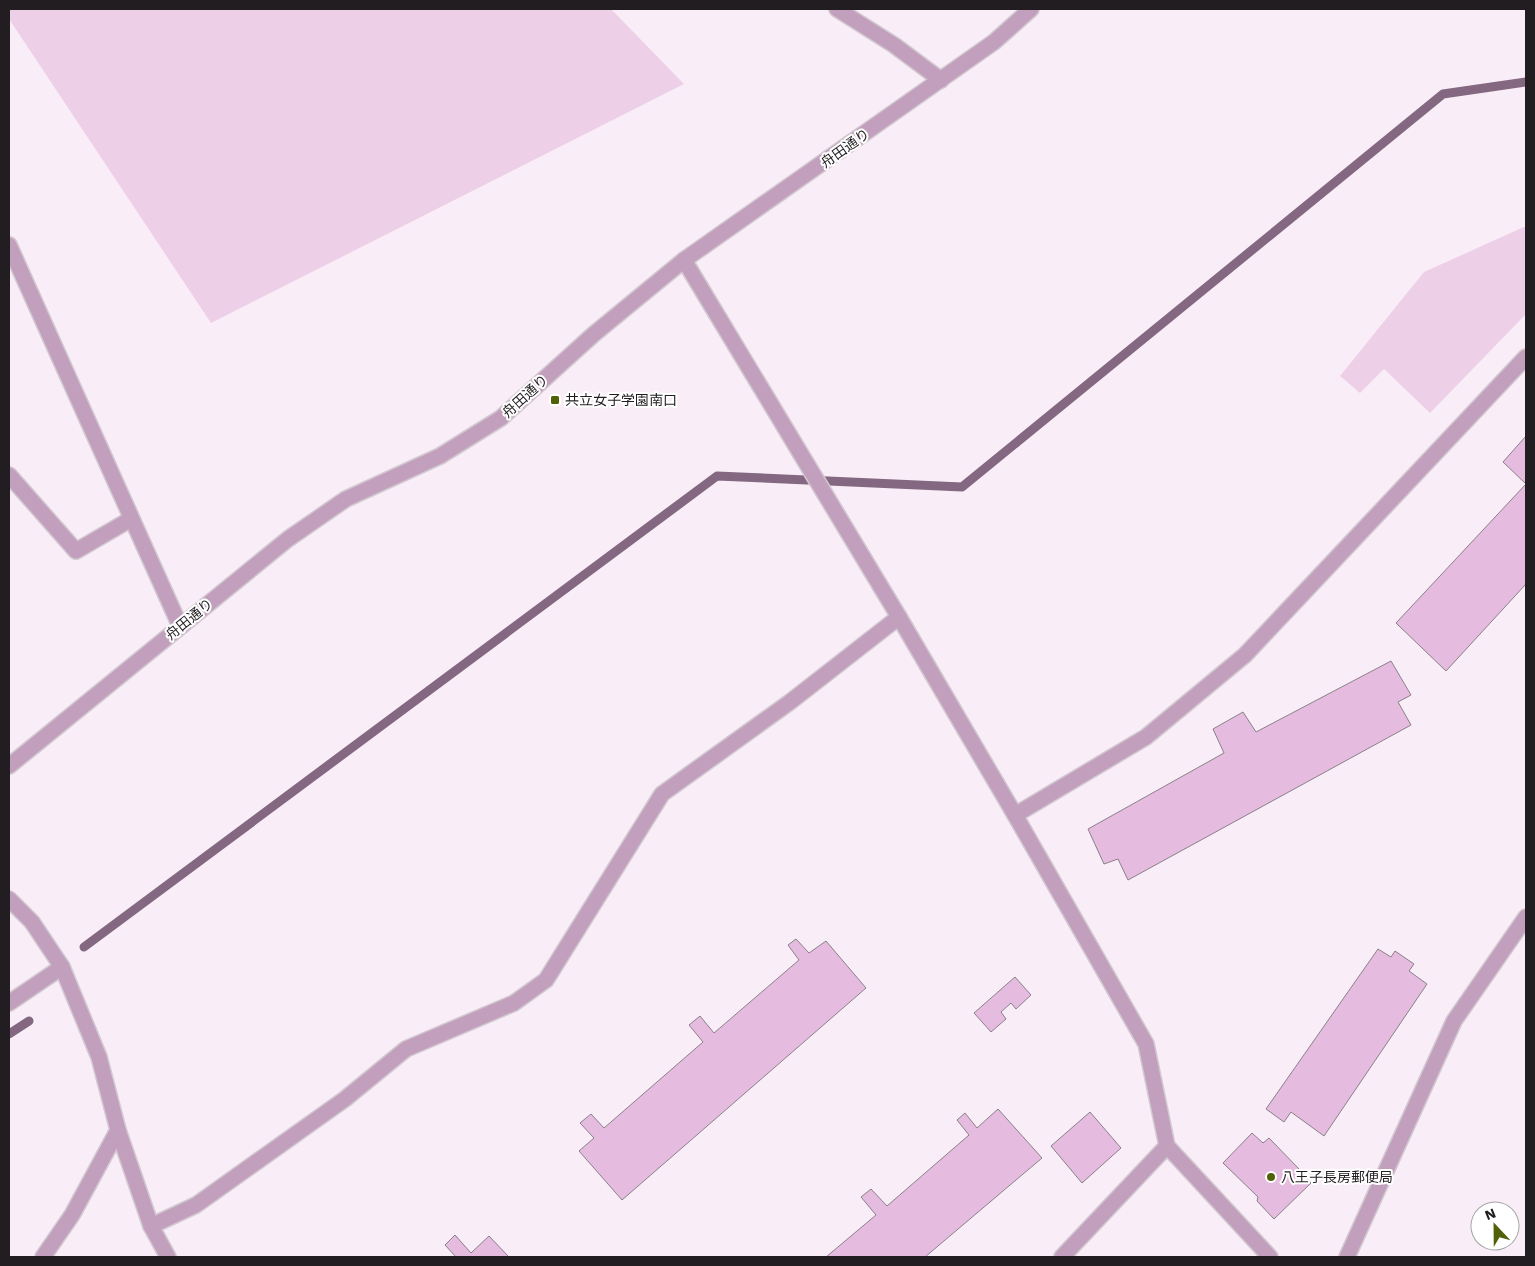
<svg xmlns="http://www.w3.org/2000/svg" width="1535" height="1266" font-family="'Work Sans','Noto Sans JP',sans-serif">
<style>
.green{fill:#edd0e8}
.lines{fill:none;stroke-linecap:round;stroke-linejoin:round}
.stream{stroke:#846881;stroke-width:9}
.building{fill:#e5bcdf;stroke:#8a8088}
.service-casing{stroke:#d2c8d0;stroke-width:18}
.minor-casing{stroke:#d2c8d0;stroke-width:18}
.tertiary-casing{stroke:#d2c8d0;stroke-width:18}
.service{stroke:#c2a0bd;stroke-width:15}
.minor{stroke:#c2a0bd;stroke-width:15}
.tertiary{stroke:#c2a0bd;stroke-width:15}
.poi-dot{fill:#506107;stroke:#fff;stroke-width:2}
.labels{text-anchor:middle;stroke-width:4;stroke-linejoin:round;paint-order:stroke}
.street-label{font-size:14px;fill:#211d20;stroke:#fff}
.poi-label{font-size:14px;fill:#211d20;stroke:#fff;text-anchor:start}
</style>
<rect width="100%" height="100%" fill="#f9eef7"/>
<!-- green -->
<g class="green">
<path d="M9,9H611L684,84L211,323L9,19Z"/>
<path d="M1526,226V314L1430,413L1384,369L1360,393L1340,376L1424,272Z"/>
</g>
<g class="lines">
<!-- stream -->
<g class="stream">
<path d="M84,947L717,476L962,487L1443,94L1526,82"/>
<path d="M9,1034L29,1021"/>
</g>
</g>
<!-- building -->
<g class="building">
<path d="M1526,436V584L1446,671L1396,623L1526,484L1503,462Z"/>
<path d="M1391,661L1411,695L1398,702L1411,725L1128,880L1118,859L1104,864L1088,829L1224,753L1213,729L1243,712L1256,732Z"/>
<path d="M796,939L809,953L826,941L866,988L622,1200L579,1151L594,1138L580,1123L591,1114L604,1128L703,1042L689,1025L700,1016L714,1033L799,960L788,945Z"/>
<path d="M1378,949L1391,957L1395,951L1414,964L1409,971L1427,984L1324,1136L1291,1112L1284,1122L1266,1109Z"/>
<path d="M1015,977L1031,995L1016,1009L1011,1003L1001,1012L1006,1019L991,1032L974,1013Z"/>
<path d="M998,1109L1042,1158L925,1257H826L876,1215L861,1197L871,1189L887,1206L969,1135L957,1120L965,1113L977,1128Z"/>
<path d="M1090,1112L1121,1148L1082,1183L1051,1146Z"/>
<path d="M1252,1133L1263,1143L1269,1138L1300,1170V1171L1311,1183L1274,1219L1257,1201L1258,1197L1223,1163Z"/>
<path d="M455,1235L471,1253L489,1236L509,1257H456L445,1245Z"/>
</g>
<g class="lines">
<!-- service casing -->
<g class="service-casing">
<g id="service">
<path d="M837,9L894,45L941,80"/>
<path d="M9,475L76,551L131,519"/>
<path d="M151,1226L196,1205L345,1099L406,1049L514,1003L546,980L662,794L790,702L899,617"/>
</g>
</g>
<!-- minor casing -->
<g class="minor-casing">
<g id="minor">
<path d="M43,1257L72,1215L118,1130"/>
<path d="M1062,1257L1167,1146"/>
<path d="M1347,1257L1454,1021L1526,917"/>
</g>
</g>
<!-- tertiary casing -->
<g class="tertiary-casing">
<g id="tertiary">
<path d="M9,245L180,626"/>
<path d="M684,260L899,617L1015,815L1146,1044L1167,1146L1270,1257"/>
<path d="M9,766L288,539L346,499L440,456L501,418L594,334L684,260L994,42L1031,9"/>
<path d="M1015,815L1146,737L1245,655L1526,357"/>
<path d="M9,899L32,922L62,967L99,1057L118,1130L151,1226L168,1257"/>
<path d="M9,1003L62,967"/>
</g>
</g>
<!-- service -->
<use href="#service" class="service"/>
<!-- minor -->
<use href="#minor" class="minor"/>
<!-- tertiary -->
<use href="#tertiary" class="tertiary"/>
</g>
<!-- markers -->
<g class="poi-dot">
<rect x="550" y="395" width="10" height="10" rx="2.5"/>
<circle cx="1271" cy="1177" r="5"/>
</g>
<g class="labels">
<!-- street labels -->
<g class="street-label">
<text transform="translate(845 148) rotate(-35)" y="5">舟田通り</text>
<text transform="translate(525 396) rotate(-42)" y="5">舟田通り</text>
<text transform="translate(189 619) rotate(-39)" y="5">舟田通り</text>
</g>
<!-- poi labels -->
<g class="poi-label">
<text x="565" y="405">共立女子学園南口</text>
<text x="1281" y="1182">八王子長房郵便局</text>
</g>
</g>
<!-- border -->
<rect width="1535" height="1266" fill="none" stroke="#211d20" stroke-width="20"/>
<!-- north arrow -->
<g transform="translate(1495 1226) rotate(338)"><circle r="24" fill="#ffffff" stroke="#a6a5a6"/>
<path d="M0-4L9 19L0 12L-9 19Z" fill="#506107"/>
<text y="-8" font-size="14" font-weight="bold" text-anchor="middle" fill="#211d20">N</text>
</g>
</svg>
